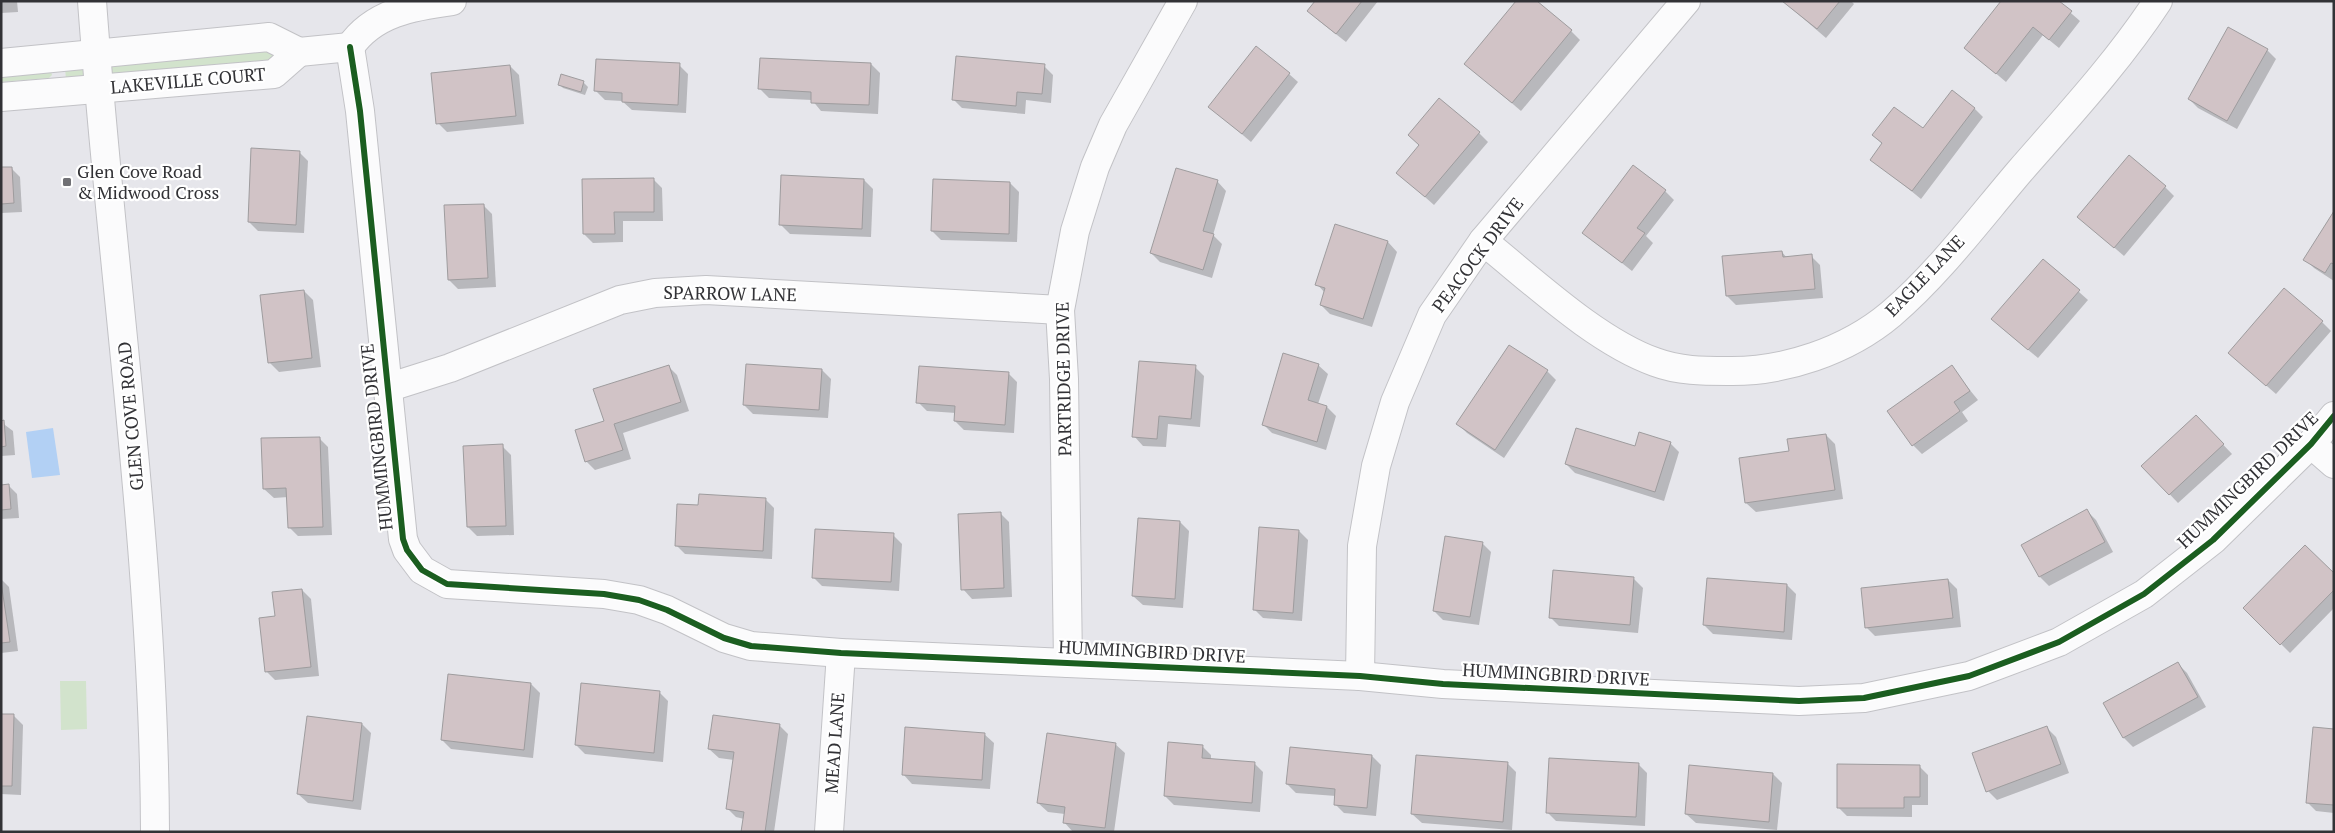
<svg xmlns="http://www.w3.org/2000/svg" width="2335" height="833" font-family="'PT Serif',serif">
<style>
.green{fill:#d2e3cc}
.water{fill:#b2d0f4}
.shadow{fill:#0003}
.building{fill:#d1c3c6;stroke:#9e9c9e}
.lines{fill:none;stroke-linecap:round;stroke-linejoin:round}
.minor-casing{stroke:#c2c2c6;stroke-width:30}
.primary-casing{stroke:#c2c2c6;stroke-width:30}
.minor{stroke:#fbfbfc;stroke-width:28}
.primary{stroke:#fbfbfc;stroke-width:28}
.cycleway-casing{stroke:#fff;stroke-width:9}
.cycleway{stroke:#1b5e20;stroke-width:6}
.poi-dot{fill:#717175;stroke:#fff;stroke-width:2}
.labels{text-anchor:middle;stroke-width:4.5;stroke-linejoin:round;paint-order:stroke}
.street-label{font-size:18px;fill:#323236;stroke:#fff}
.poi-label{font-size:18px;fill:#323236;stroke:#fff;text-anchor:start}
</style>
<rect width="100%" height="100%" fill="#e6e6eb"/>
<!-- green -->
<g class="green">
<path d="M269,37L299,52L274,74L67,91L64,56Z"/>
<path d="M51,71L52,75L49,78L1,82V74Z"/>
<path d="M60,681H86L87,729L61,730Z"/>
</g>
<!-- water -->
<path class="water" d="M53,428L60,475L32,478L26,432Z"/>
<!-- shadow -->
<g class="shadow">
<path d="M1,1H17L18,12L1,13Z"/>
<path d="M1317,1H1378L1346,42L1318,20Z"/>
<path d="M1783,1H1851L1854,4L1826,38Z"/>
<path d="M2057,1L2080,21L2059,48L2043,35L2006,82L1966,48Z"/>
<path d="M1571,31L1580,40L1521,111L1466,64Z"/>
<path d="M2267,50L2276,59L2237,129L2198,108L2189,99Z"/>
<path d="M871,64L880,73L878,114L821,111L812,100L769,98L760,89Z"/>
<path d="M679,65L688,74L686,113L632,110L622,101L605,100L596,91Z"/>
<path d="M510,66L519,75L524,124L447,132L438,123Z"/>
<path d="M1044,66L1053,75L1051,103L1026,100L1025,114L962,108L953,99Z"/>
<path d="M1289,74L1298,82L1251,142L1210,107Z"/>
<path d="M562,76L584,83L588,87L585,95L563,88L559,84Z"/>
<path d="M1974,108L1983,117L1921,199L1872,159L1883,145L1874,135L1923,130Z"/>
<path d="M1479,133L1488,142L1434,205L1398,173L1420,146Z"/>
<path d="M299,152L308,161L304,233L258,231L249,222Z"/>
<path d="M1,168H11L20,177L22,212L1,213Z"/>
<path d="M653,179L662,188L663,221H623V242L593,243L584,234Z"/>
<path d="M864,180L873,189L871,237L790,234L781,225Z"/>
<path d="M1217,181L1226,191L1213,235L1222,244L1212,278L1160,262L1151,253Z"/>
<path d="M1010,183L1019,192L1017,242L941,240L932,231Z"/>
<path d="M2165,187L2174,196L2124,256L2079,217Z"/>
<path d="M1665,191L1674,200L1646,236L1653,243L1632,271L1584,233Z"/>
<path d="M483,205L492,214L496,287L458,289L449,280Z"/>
<path d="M2334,213V281L2314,268L2305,259Z"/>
<path d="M1336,225L1388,242L1397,252L1372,327L1330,314L1321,305L1325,293L1317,284Z"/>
<path d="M1782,252L1787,258L1811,256L1820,265L1823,298L1736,305L1727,296Z"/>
<path d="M2043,260L2088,300L2038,358L2002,328Z"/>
<path d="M304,291L313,300L321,367L279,372L270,363Z"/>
<path d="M2322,322L2331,331L2276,394L2229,353Z"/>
<path d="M1318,365L1328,374L1318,404L1327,407L1336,416L1326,450L1272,433L1263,424Z"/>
<path d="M668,366L677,375L689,411L623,433L631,459L595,470L586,461L605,422Z"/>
<path d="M1195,367L1204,376L1200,427L1168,424L1166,447L1143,446L1134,436Z"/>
<path d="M1951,367L1978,400L1962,412L1968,421L1922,454L1913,445Z"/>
<path d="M822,370L831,379L828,418L753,414L744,405Z"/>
<path d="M1547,371L1556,380L1504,458L1467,433L1458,424Z"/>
<path d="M1008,373L1017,382L1014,433L964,430L955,421L956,413L927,411L918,402Z"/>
<path d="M2196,416L2232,454L2178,503L2143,466Z"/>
<path d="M1,422L13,431L15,455L1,456Z"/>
<path d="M1826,435L1835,444L1843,499L1756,512L1746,503L1740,459L1790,452Z"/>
<path d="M319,438L328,447L332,535L298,536L289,527L288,497L274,498L264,489Z"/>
<path d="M1670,443L1679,452L1664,501L1575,473L1566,464L1636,447Z"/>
<path d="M502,446L511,455L514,535L477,536L468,527Z"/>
<path d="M8,485L17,494L19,518L1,519V486Z"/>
<path d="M765,499L774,508L772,559L685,554L676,545L700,506Z"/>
<path d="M2087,511L2096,520L2113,552L2049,586L2040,577Z"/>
<path d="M1000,513L1009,522L1012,597L972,599L963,589Z"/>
<path d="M1180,522L1189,531L1183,608L1143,605L1133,596Z"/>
<path d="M1299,531L1308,540L1302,621L1263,618L1254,609Z"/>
<path d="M893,535L902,544L899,591L822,586L813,577Z"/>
<path d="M1482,543L1491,552L1479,625L1443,620L1434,611Z"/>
<path d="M2334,575V608L2290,653L2245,608Z"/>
<path d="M1,579L9,587L18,651L1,653Z"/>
<path d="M1634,579L1643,588L1638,633L1559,626L1550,617Z"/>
<path d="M1948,580L1957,589L1961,627L1875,636L1866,627Z"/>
<path d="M1787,585L1796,594L1792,640L1713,634L1704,625Z"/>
<path d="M302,590L311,599L319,676L275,680L266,671L276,617Z"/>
<path d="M2178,664L2187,673L2206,707L2133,747L2124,738L2105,703Z"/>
<path d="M531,684L540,693L533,758L451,749L442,740Z"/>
<path d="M659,692L668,701L663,762L585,754L576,745Z"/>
<path d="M1,715L14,716L23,725L21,795L1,794Z"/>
<path d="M362,724L371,733L361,810L308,803L298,794Z"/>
<path d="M779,725L788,734L774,832H742L744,819L736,817L727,808L734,760L719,758L709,749Z"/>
<path d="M2047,728L2056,737L2069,773L1997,800L1988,791Z"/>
<path d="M2334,730V813L2316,811L2307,802Z"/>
<path d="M984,734L994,743L990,789L912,784L903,774Z"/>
<path d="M1115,744L1125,753L1114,832H1073L1064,822L1065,814L1048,812L1038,803Z"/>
<path d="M1202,746L1211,755V760L1254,763L1263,772L1260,812L1174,805L1165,796Z"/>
<path d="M1372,756L1381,765L1376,816L1344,813L1335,804L1336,796L1296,793L1287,784Z"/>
<path d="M1507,763L1516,772L1512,830L1422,823L1412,814Z"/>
<path d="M1638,764L1647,773L1645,826L1556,821L1547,812Z"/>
<path d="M1919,766L1928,775V805H1912V817L1847,816L1838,807Z"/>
<path d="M1773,774L1782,783L1777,830L1696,823L1686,814Z"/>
</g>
<!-- building -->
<g class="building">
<path d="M1315,1H1362L1336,34L1307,11Z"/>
<path d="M1516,1H1537L1572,30L1512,103L1464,64Z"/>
<path d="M1782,1H1840L1817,29Z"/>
<path d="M2001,1H2059L2072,11L2049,40L2033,27L1996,74L1964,48Z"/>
<path d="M2228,27L2268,49L2227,121L2188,99Z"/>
<path d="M1256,46L1290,73L1242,134L1208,107Z"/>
<path d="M956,56L1045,64L1042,94L1017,92L1016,106L952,100Z"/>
<path d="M760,58L871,63L869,105L811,103V92L758,89Z"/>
<path d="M596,59L680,63L678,105L622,102V93L594,91Z"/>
<path d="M510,65L516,116L436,124L431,73Z"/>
<path d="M561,74L584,81L581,92L558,85Z"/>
<path d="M1952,90L1975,108L1912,191L1870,160L1882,143L1872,135L1894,107L1923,128Z"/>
<path d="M1439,98L1480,132L1425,197L1396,173L1419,145L1408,135Z"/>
<path d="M251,148L300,151L296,225L248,222Z"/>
<path d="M2129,155L2166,186L2114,248L2077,217Z"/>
<path d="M1633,165L1666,190L1637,228L1645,233L1622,263L1582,233Z"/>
<path d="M1,167H12L14,203L1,204Z"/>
<path d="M1176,168L1218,180L1203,231L1214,234L1203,270L1150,253Z"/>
<path d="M781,175L864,179L862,229L779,225Z"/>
<path d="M654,178V212H614L615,234H583L582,179Z"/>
<path d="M933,179L1010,182L1009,234L931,231Z"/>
<path d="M484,204L488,278L448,280L444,205Z"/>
<path d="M2334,211V264L2331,263L2325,273L2303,260Z"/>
<path d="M1335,224L1388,241L1363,319L1320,305L1325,288L1315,285Z"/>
<path d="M1782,251L1783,257L1812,254L1815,289L1726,296L1722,256Z"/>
<path d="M2043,259L2080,290L2028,350L1991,319Z"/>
<path d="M2284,288L2323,321L2266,386L2228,353Z"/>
<path d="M304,290L312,358L268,363L260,295Z"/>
<path d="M1509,345L1548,370L1495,450L1456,424Z"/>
<path d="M1283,353L1319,364L1308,400L1327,406L1317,442L1262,425Z"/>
<path d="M1139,361L1196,365L1191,419L1159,416L1157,439L1132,437Z"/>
<path d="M746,364L822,369L819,410L743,405Z"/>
<path d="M669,365L681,402L614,424L623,450L585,462L575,430L604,421L593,389Z"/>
<path d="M1952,365L1970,391L1954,402L1960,411L1912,446L1887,411Z"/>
<path d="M919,366L1009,372L1005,425L954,421L955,406L916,403Z"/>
<path d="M2196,415L2224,444L2169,495L2141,466Z"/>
<path d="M4,420L6,446L1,447V421Z"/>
<path d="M1576,428L1635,446L1639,432L1671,442L1655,492L1565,464Z"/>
<path d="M1826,434L1835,490L1745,503L1739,458L1789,451L1787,439Z"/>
<path d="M320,437L323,527L288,528L286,488L263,489L261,438Z"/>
<path d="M503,444L506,526L467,527L463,446Z"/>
<path d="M9,484L11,509L1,510V485Z"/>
<path d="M699,494L766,498L763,551L675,546L677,504L698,505Z"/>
<path d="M2087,509L2105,542L2039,577L2021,545Z"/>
<path d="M1001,512L1004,588L961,590L958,514Z"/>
<path d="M1138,518L1180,521L1175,599L1132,596Z"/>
<path d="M1259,527L1299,530L1293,613L1253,610Z"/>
<path d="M815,529L894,533L891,582L812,578Z"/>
<path d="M1445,536L1483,542L1470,617L1433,611Z"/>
<path d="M2305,545L2334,573V590L2280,645L2243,608Z"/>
<path d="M1553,570L1634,577L1630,625L1549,618Z"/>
<path d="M1707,578L1787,584L1784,632L1703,625Z"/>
<path d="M1948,579L1953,618L1865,628L1861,588Z"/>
<path d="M1,582L10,642L1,643Z"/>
<path d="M302,589L311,667L265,672L259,618L275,616L272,592Z"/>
<path d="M2178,662L2198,697L2123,738L2103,703Z"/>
<path d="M448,674L531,683L524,750L441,740Z"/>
<path d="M581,683L660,691L654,753L575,745Z"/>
<path d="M1,714H14L12,786H1Z"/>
<path d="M713,715L780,724L765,832H741L744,812L726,809L734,752L708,749Z"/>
<path d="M307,716L362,723L353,801L297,794Z"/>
<path d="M2047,726L2061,764L1986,792L1972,753Z"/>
<path d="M905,727L985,733L982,780L902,775Z"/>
<path d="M2313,727L2334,729V805L2306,803Z"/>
<path d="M1047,733L1116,743L1105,828L1063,823L1065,807L1037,803Z"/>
<path d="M1168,742L1203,745L1202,758L1255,762L1252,803L1164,796Z"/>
<path d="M1290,747L1372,755L1367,808L1334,805L1335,789L1286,784Z"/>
<path d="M1416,755L1508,762L1503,822L1411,814Z"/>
<path d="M1549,758L1639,763L1636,817L1546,813Z"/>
<path d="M1837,764L1920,765V797H1904V808H1837Z"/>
<path d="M1689,765L1773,773L1769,822L1685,814Z"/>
</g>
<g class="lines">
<!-- minor casing -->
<g class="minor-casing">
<g id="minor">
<path d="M350,47L360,111L403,539L407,550L422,570L447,584L604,594L639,600L667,610L724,638L751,646L841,653L1360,676L1443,684L1799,701L1864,698L1969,676L2059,642L2144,594L2213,540L2311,444L2334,416"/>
<path d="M350,47C373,13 413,6 452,1"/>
<path d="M299,52L350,47"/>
<path d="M1,63L269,37L299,52L274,74L1,97"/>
<path d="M1483,241C1533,281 1596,341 1655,362C1679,371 1703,371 1728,371C1784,372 1847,351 1891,314C1939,273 1979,219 2020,171C2068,116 2118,62 2158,1"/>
<path d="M387,388L450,368L620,300L655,293L706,290L1060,310"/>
<path d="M2311,444L2334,464"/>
<path d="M1068,663L1064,379L1060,310L1075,231L1095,167L1113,125L1183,1"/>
<path d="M1360,676L1362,546L1376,466L1395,402L1432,315L1483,241L1686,1"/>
<path d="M829,832L841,653"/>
</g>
</g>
<!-- primary casing -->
<g class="primary-casing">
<path id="primary" d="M92,1C112,278 154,554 155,832"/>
</g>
<!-- minor -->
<use href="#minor" class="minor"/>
<!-- primary -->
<use href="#primary" class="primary"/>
<!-- cycleway casing -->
<g class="cycleway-casing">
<path id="cycleway" d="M350,47L360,111L403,539L407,550L422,570L447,584L604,594L639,600L667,610L724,638L751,646L841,653L1360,676L1443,684L1799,701L1864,698L1969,676L2059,642L2144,594L2213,540L2311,444L2334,416"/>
</g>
<!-- cycleway -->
<use href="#cycleway" class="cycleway"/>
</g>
<!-- markers -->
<rect class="poi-dot" x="62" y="177" width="10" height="10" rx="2.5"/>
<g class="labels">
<!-- street labels -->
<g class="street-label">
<text transform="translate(188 81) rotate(-5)" y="6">LAKEVILLE COURT</text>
<text transform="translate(1478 255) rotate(-53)" y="6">PEACOCK DRIVE</text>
<text transform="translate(1925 276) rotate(-46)" y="6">EAGLE LANE</text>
<text transform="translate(730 294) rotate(1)" y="6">SPARROW LANE</text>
<text transform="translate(1064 379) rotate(-91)" y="6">PARTRIDGE DRIVE</text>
<text transform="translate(131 416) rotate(-95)" y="6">GLEN COVE ROAD</text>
<text transform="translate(377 437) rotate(-96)" y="6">HUMMINGBIRD DRIVE</text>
<text transform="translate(2248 480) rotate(-44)" y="6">HUMMINGBIRD DRIVE</text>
<text transform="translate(1152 652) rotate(3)" y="6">HUMMINGBIRD DRIVE</text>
<text transform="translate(1556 675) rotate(3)" y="6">HUMMINGBIRD DRIVE</text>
<text transform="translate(835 743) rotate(-86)" y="6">MEAD LANE</text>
</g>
<!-- poi labels -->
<g class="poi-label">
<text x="77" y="178">Glen Cove Road<tspan x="77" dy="21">&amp; Midwood Cross</tspan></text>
</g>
</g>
<!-- border -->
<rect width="2335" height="833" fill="none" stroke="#323236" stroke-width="5"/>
</svg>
